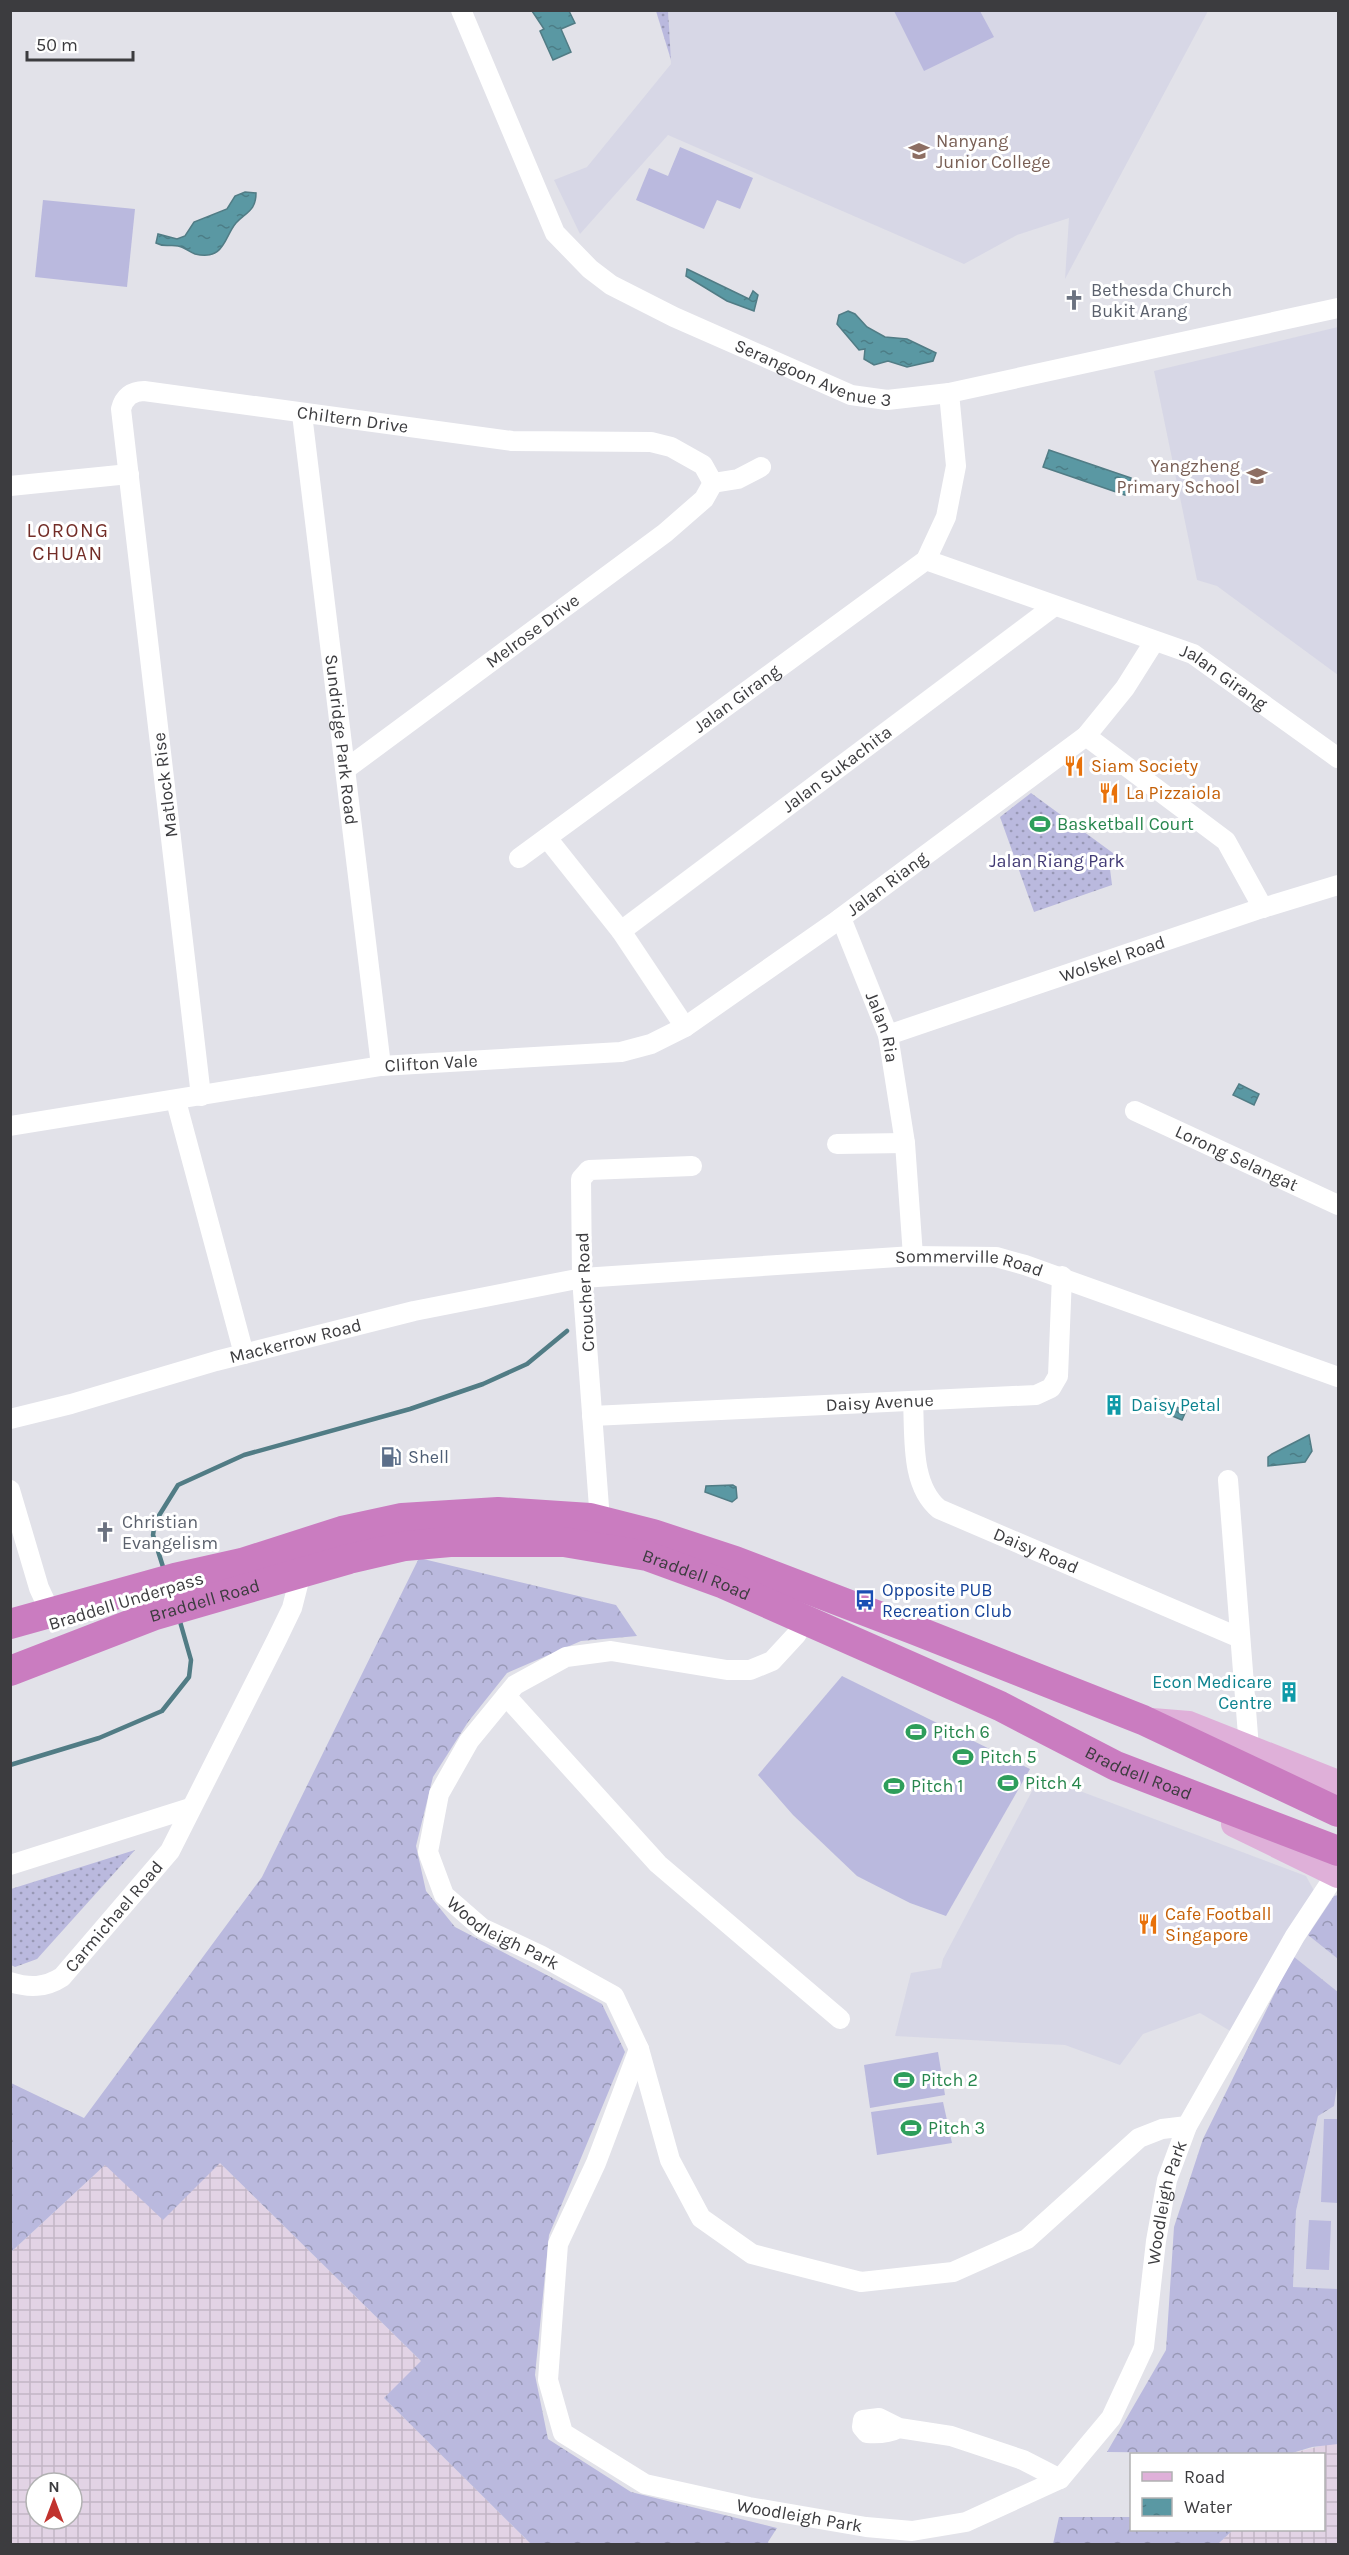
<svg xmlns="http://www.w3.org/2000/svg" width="1349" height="2555" font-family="Karla,sans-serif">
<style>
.built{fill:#d7d7e6}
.industrial{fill:url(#industrial-grid);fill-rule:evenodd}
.grass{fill:url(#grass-dots)}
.forest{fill:url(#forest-crowns)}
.garden{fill:#bab9de}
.water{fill:url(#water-ripples);stroke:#517c85;stroke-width:1.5}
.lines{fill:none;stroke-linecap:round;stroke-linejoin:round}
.stream{stroke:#517c85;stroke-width:4.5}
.minor{stroke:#fff;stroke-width:20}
.major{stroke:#dfb0d9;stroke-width:26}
.highway{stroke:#ca7cc0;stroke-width:30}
.labels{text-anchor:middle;stroke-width:6;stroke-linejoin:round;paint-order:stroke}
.education-label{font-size:18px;fill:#785e54;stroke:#fff;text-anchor:start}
.worship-label{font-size:18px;fill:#5b616d;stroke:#fff;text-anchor:start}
.street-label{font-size:18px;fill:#3c3c3f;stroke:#fff}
.food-label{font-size:18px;fill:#c56008;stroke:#fff;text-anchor:start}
.leisure-label{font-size:18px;fill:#27864d;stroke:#fff;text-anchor:start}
.park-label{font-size:18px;fill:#413a74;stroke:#fff}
.culture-label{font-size:18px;fill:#0d838f;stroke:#fff;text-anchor:start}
.service-label{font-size:18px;fill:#4e5e75;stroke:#fff;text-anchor:start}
.transit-label{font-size:18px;fill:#164399;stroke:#fff;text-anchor:start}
.neighbourhood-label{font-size:20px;letter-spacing:1.5px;fill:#732d27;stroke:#fff}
</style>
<defs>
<pattern id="industrial-grid" width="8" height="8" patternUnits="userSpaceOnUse" patternTransform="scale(1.5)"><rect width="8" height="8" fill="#e2d3e5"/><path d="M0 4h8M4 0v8" fill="none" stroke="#c3b6c6"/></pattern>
<pattern id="grass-dots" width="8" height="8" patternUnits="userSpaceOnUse" patternTransform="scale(1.5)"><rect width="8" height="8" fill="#bab9de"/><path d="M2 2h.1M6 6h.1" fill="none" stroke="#9898b5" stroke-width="1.8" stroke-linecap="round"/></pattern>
<pattern id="forest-crowns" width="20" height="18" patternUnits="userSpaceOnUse" patternTransform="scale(1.5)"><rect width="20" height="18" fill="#bab9de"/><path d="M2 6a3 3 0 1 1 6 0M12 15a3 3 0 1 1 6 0" fill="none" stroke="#9898b5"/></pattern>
<pattern id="water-ripples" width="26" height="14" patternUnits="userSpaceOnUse" patternTransform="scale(1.5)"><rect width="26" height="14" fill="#5a98a3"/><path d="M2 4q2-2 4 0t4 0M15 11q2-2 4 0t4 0" fill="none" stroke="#4c7d86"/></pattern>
</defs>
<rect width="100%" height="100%" fill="#e2e2e9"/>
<!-- built -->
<g class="built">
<path d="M668,11H1208L1065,279L1069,218L1017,235L964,264L668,135L580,234L554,180L587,167L671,64Z"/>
<path d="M1338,327V675L1217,586L1197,580L1154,371Z"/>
<path d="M1040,1776L1306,1876L1317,1896L1232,2032L1200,2013L1143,2034L1120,2065L1065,2045L895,2036L911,1973L941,1968L943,1959Z"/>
<path d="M1308,1935L1338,1959V1992L1293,1956Z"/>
<path d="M1338,2080V2289L1293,2288L1296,2211L1318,2116Z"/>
</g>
<!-- industrial -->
<g class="industrial">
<path d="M220,2163L422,2362L384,2398L531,2544H11V2252L106,2164ZM36,2483H72V2519H36Z"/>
<path d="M1332,2443L1338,2444V2544H1218L1233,2530H1324V2454H1289Z"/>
</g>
<!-- grass -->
<g class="grass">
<path d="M656,11H668L671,60Z"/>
<path d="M1031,793L1117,856L1110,869L1112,885L1034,912L1000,817Z"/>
<path d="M135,1850L37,1959L15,1967L11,1965V1889Z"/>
</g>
<!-- forest -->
<g class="forest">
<path d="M419,1558L616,1605L637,1636L581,1641L507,1673L468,1722L433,1777L416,1846L426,1891L455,1927L602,2004L625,2052L549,2235L535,2375L548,2439L631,2492L777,2528L768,2542L769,2544H531L384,2398L421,2361L220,2163L163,2220L105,2165L11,2252V2083L84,2118L262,1877Z"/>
<path d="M1338,1895V1959L1308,1935L1334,1896Z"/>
<path d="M1293,1956L1338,1992V2080L1334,2106L1318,2116L1296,2211L1293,2287L1338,2289V2444L1312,2447L1289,2454L1107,2452L1166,2350L1174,2227L1203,2139Z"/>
<path d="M1059,2517H1131L1132,2530H1233L1218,2544H1053Z"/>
</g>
<!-- garden -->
<g class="garden">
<path d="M894,11H980L994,37L924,71Z"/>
<path d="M680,147L753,178L740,209L717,200L704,229L636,200L649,168L668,176Z"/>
<path d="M43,200L135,209L127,287L35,277Z"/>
<path d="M1040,814L1051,823L1041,835L1030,825Z"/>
<path d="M842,1676L1030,1769L946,1916L910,1903L857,1876L793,1815L758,1775Z"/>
<path d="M938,2052L945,2095L870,2108L864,2065Z"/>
<path d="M943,2102L952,2143L877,2155L871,2112Z"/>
<path d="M1324,2119H1338V2203L1321,2202Z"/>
<path d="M1309,2220L1331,2221L1329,2270L1306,2269Z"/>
</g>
<!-- water -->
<g class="water">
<path d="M532,11H569L575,23L561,29L571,52L553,60L540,31L544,29Z"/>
<path d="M245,192L256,193C256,211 246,212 236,223C224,237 225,261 195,254C189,252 184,247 178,246C169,244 165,248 156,243L158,234L177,239L185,236L194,222L227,209L235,196Z"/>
<path d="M687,269L749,299L753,291L758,295L754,311L727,301L686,276Z"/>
<path d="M848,311L855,314L867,327L885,337L907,339L936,353L933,361L907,367L888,361L874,365L864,359L865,349L859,350L837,324L839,315Z"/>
<path d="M1049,450L1131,478L1125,495L1043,467Z"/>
<path d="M1239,1084L1259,1094L1254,1105L1233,1095Z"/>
<path d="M1157,1399L1186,1411L1182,1420L1153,1408Z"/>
<path d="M1309,1435L1312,1451L1305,1462L1268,1466V1457L1272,1454Z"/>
<path d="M733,1485L736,1487L737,1498L732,1502L705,1492L706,1486Z"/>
</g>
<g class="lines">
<!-- stream -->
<g class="stream">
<path d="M164,1570L153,1535L155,1522L178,1485L244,1455L410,1409L483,1384L527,1364L567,1331"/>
<path d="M10,1765L99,1738L162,1711L189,1677L191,1660L179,1618"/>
</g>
<!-- minor -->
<g class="minor">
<path id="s1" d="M461,10L555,233L590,269L611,285L674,317L851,395L887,400L949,393L1338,308"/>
<path id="s2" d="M302,414L381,1066"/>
<path d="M713,483L738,479L761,467"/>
<path d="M10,486L129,474"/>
<path id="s3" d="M926,560L1193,654L1338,758"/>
<path d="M1086,736L1226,841L1263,908"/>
<path id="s4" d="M346,769L665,533L704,499L713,483"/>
<path d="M547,838L621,931L685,1027"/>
<path id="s5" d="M519,858L926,560L946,517L956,466L949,393"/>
<path id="s6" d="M841,918L888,1035L905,1143L913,1256"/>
<path id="s7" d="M621,931L1053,607"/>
<path id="s8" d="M888,1035L1256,910L1338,885"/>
<path id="s9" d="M201,1096L121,409C124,397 132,391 144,391L512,441L651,442L671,447L703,465L713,483"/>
<path d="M176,1101L244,1354"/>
<path id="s10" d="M1135,1111L1338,1205"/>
<path id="s11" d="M10,1126L381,1066L621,1052L651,1044L685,1027L834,923L1086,736L1125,688L1154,642"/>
<path d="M837,1144L905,1143"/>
<path id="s12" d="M913,1401C915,1436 910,1485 939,1509L1240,1638"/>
<path id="s13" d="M592,1416L1036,1395L1051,1388L1058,1376L1062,1276"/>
<path id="s14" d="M10,1419L71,1404L216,1361L414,1311L582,1278L913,1256L996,1257L1025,1265L1338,1377"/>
<path d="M1228,1480L1249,1748"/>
<path d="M10,1490L39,1588L51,1614"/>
<path d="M600,1521L582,1278L581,1179L589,1170L692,1166"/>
<path id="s15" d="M805,1620L796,1635L772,1661L750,1670H727L611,1651L566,1657L515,1685L469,1741L439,1794L428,1852L444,1895L482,1928L540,1955L614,1996L639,2049L670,2160L701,2218L752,2254L861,2282L953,2272L1027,2239L1139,2138L1162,2129L1187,2126"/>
<path d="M506,1696L658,1864L840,2019"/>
<path d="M10,1865L190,1808"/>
<path id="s16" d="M10,1982C29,1988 45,1988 62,1977L170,1851L277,1639L292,1608L301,1573"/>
<path id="s17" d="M639,2049L596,2163L558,2244L548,2380L563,2433L645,2484L749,2507L866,2527L912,2531L966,2522L1060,2479L1111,2418L1144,2347L1156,2241L1167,2180L1187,2126L1295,1936L1336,1874"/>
<path d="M899,2428C889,2433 878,2434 867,2433L862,2427L863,2420L879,2418L899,2428L951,2436L1023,2460L1060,2479"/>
</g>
<!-- major -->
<g class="major">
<path d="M1152,1721L1189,1724L1338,1783"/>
<path d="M1234,1824L1338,1875"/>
</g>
<!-- highway -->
<g class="highway">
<path d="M10,1624L175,1578L242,1563L342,1531L402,1518L498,1512L590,1518L653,1534L735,1561L915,1630L1143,1720L1338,1812"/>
<path id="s18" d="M10,1671L155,1615L349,1559L405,1546L450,1542H564L647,1556L724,1584L1000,1706L1116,1766L1338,1851"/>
</g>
</g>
<!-- icons -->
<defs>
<g id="university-bare" transform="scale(1.62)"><path d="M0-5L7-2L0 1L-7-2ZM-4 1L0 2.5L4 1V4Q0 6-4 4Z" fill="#8d6e63" stroke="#fff" stroke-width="2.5" paint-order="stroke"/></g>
<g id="church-bare" transform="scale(1.62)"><path d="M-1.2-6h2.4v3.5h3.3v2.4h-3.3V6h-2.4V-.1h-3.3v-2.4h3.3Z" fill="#6b7280" stroke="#fff" stroke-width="2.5" paint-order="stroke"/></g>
<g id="school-bare" transform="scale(1.62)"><path d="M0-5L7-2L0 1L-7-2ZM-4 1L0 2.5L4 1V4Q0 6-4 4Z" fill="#8d6e63" stroke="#fff" stroke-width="2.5" paint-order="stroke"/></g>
<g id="restaurant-bare" transform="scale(1.62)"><path d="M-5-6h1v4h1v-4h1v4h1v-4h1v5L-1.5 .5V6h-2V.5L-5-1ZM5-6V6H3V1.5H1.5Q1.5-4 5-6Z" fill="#e8710a" stroke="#fff" stroke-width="2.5" paint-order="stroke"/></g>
<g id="stadium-bare" transform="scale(1.62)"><path d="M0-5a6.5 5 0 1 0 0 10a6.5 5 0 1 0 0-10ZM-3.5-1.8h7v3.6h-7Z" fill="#2e9e5b" stroke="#fff" stroke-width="2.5" paint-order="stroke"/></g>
<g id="building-bare" transform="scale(1.62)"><path d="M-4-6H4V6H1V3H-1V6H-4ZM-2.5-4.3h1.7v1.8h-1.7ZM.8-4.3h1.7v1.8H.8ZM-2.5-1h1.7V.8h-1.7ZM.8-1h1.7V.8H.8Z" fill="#0f9aa8" stroke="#fff" stroke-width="2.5" paint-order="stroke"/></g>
<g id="fuel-bare" transform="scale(1.62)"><path d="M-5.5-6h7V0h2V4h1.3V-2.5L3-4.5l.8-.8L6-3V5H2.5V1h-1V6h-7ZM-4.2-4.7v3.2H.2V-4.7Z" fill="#5c6f8a" stroke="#fff" stroke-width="2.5" paint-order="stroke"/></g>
<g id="bus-bare" transform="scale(1.62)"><path d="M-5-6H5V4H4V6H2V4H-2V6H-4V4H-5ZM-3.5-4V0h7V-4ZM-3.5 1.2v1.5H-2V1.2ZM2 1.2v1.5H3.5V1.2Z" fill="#1a4fb4" stroke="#fff" stroke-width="2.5" paint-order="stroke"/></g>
</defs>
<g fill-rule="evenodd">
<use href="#university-bare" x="919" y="151"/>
<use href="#church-bare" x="1074" y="300"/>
<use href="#school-bare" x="1257" y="476"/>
<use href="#restaurant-bare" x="1074" y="766"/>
<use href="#restaurant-bare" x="1109" y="793"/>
<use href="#stadium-bare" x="1040" y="824"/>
<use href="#building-bare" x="1114" y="1405"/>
<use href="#fuel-bare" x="391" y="1457"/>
<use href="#church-bare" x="105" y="1532"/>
<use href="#bus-bare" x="865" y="1600"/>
<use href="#building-bare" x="1289" y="1692"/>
<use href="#stadium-bare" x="916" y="1732"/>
<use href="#stadium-bare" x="963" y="1757"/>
<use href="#stadium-bare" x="1008" y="1783"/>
<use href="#stadium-bare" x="894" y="1786"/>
<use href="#restaurant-bare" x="1148" y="1924"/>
<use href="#stadium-bare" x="904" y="2080"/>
<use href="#stadium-bare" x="911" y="2128"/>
</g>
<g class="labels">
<!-- education labels -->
<g class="education-label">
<text x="936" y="147">Nanyang<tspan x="936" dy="21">Junior College</tspan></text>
<text x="1240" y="472" text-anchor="end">Yangzheng<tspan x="1240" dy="21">Primary School</tspan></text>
</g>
<!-- worship labels -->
<g class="worship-label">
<text x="1091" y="296">Bethesda Church<tspan x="1091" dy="21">Bukit Arang</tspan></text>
<text x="122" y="1528">Christian<tspan x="122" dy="21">Evangelism</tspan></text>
</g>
<!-- street labels -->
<g class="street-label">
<text dy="6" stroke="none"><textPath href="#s1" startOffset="540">Serangoon Avenue 3</textPath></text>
<text dy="6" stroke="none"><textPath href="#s9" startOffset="934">Chiltern Drive</textPath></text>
<text dy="6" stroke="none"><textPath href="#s4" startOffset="232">Melrose Drive</textPath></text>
<text dy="6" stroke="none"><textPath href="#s3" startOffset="321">Jalan Girang</textPath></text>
<text dy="6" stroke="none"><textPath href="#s5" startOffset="270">Jalan Girang</textPath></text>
<text dy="6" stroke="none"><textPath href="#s2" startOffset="328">Sundridge Park Road</textPath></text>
<text dy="6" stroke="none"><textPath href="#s7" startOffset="270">Jalan Sukachita</textPath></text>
<text transform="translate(165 785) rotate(-97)" y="6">Matlock Rise</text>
<text dy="6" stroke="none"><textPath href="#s11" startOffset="933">Jalan Riang</textPath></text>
<text dy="6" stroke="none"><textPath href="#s8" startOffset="237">Wolskel Road</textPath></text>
<text dy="6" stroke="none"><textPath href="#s6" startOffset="117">Jalan Ria</textPath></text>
<text dy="6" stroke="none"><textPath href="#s11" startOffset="426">Clifton Vale</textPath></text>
<text dy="6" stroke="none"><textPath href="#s10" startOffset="112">Lorong Selangat</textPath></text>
<text dy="6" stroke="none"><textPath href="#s14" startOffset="978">Sommerville Road</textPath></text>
<text transform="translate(585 1292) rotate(-93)" y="6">Croucher Road</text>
<text dy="6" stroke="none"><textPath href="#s14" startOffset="296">Mackerrow Road</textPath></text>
<text dy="6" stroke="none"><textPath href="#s13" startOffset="288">Daisy Avenue</textPath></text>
<text dy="6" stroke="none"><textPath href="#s12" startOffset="220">Daisy Road</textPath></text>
<text dy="6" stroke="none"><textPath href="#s18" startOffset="711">Braddell Road</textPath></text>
<text transform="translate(126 1601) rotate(-17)" y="6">Braddell Underpass</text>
<text dy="6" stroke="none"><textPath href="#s18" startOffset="207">Braddell Road</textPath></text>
<text dy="6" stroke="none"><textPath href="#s18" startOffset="1196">Braddell Road</textPath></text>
<text dy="6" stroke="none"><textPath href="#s16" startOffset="134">Carmichael Road</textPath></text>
<text dy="6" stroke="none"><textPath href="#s15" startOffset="630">Woodleigh Park</textPath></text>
<text dy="6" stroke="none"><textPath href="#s17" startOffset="1233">Woodleigh Park</textPath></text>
<text dy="6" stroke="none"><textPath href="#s17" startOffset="657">Woodleigh Park</textPath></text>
</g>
<!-- food labels -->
<g class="food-label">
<text x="1091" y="772">Siam Society</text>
<text x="1126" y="799">La Pizzaiola</text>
<text x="1165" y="1920">Cafe Football<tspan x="1165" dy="21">Singapore</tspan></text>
</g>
<!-- leisure labels -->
<g class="leisure-label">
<text x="1057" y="830">Basketball Court</text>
<text x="933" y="1738">Pitch 6</text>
<text x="980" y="1763">Pitch 5</text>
<text x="1025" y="1789">Pitch 4</text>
<text x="911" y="1792">Pitch 1</text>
<text x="921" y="2086">Pitch 2</text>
<text x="928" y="2134">Pitch 3</text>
</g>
<!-- park labels -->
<g class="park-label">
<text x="1057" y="867">Jalan Riang Park</text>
</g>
<!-- culture labels -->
<g class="culture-label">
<text x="1131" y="1411">Daisy Petal</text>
<text x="1272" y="1688" text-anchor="end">Econ Medicare<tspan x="1272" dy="21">Centre</tspan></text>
</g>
<!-- service labels -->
<g class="service-label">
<text x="408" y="1463">Shell</text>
</g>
<!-- transit labels -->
<g class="transit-label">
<text x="882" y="1596">Opposite PUB<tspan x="882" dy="21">Recreation Club</tspan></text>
</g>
<!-- neighbourhood labels -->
<g class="neighbourhood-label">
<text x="68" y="537">LORONG<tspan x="68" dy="23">CHUAN</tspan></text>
</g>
</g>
<!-- border -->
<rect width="1349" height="2555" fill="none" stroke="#3c3c3f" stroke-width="24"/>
<!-- legend -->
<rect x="1130" y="2453" width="195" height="78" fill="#ffffff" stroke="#b1b1b2" stroke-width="1.5"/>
<rect x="1142" y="2472" width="30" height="9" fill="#dfb0d9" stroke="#b1b1b2" stroke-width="1.5"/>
<text x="1184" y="2483" font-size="18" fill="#3c3c3f">Road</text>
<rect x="1142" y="2498" width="30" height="18" fill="url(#water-ripples)" stroke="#b1b1b2" stroke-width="1.5"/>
<text x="1184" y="2513" font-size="18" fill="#3c3c3f">Water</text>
<!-- north arrow -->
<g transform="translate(54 2501)"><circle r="28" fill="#ffffff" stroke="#b1b1b2" stroke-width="1.5"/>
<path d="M0-4.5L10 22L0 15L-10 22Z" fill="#c1332e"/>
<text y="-9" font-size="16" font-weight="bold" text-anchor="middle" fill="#3c3c3f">N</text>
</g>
<!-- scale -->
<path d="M27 51v9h106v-9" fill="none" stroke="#3c3c3f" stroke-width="3"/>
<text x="36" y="51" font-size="18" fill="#3c3c3f" stroke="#ffffff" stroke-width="4.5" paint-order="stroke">50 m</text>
</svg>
